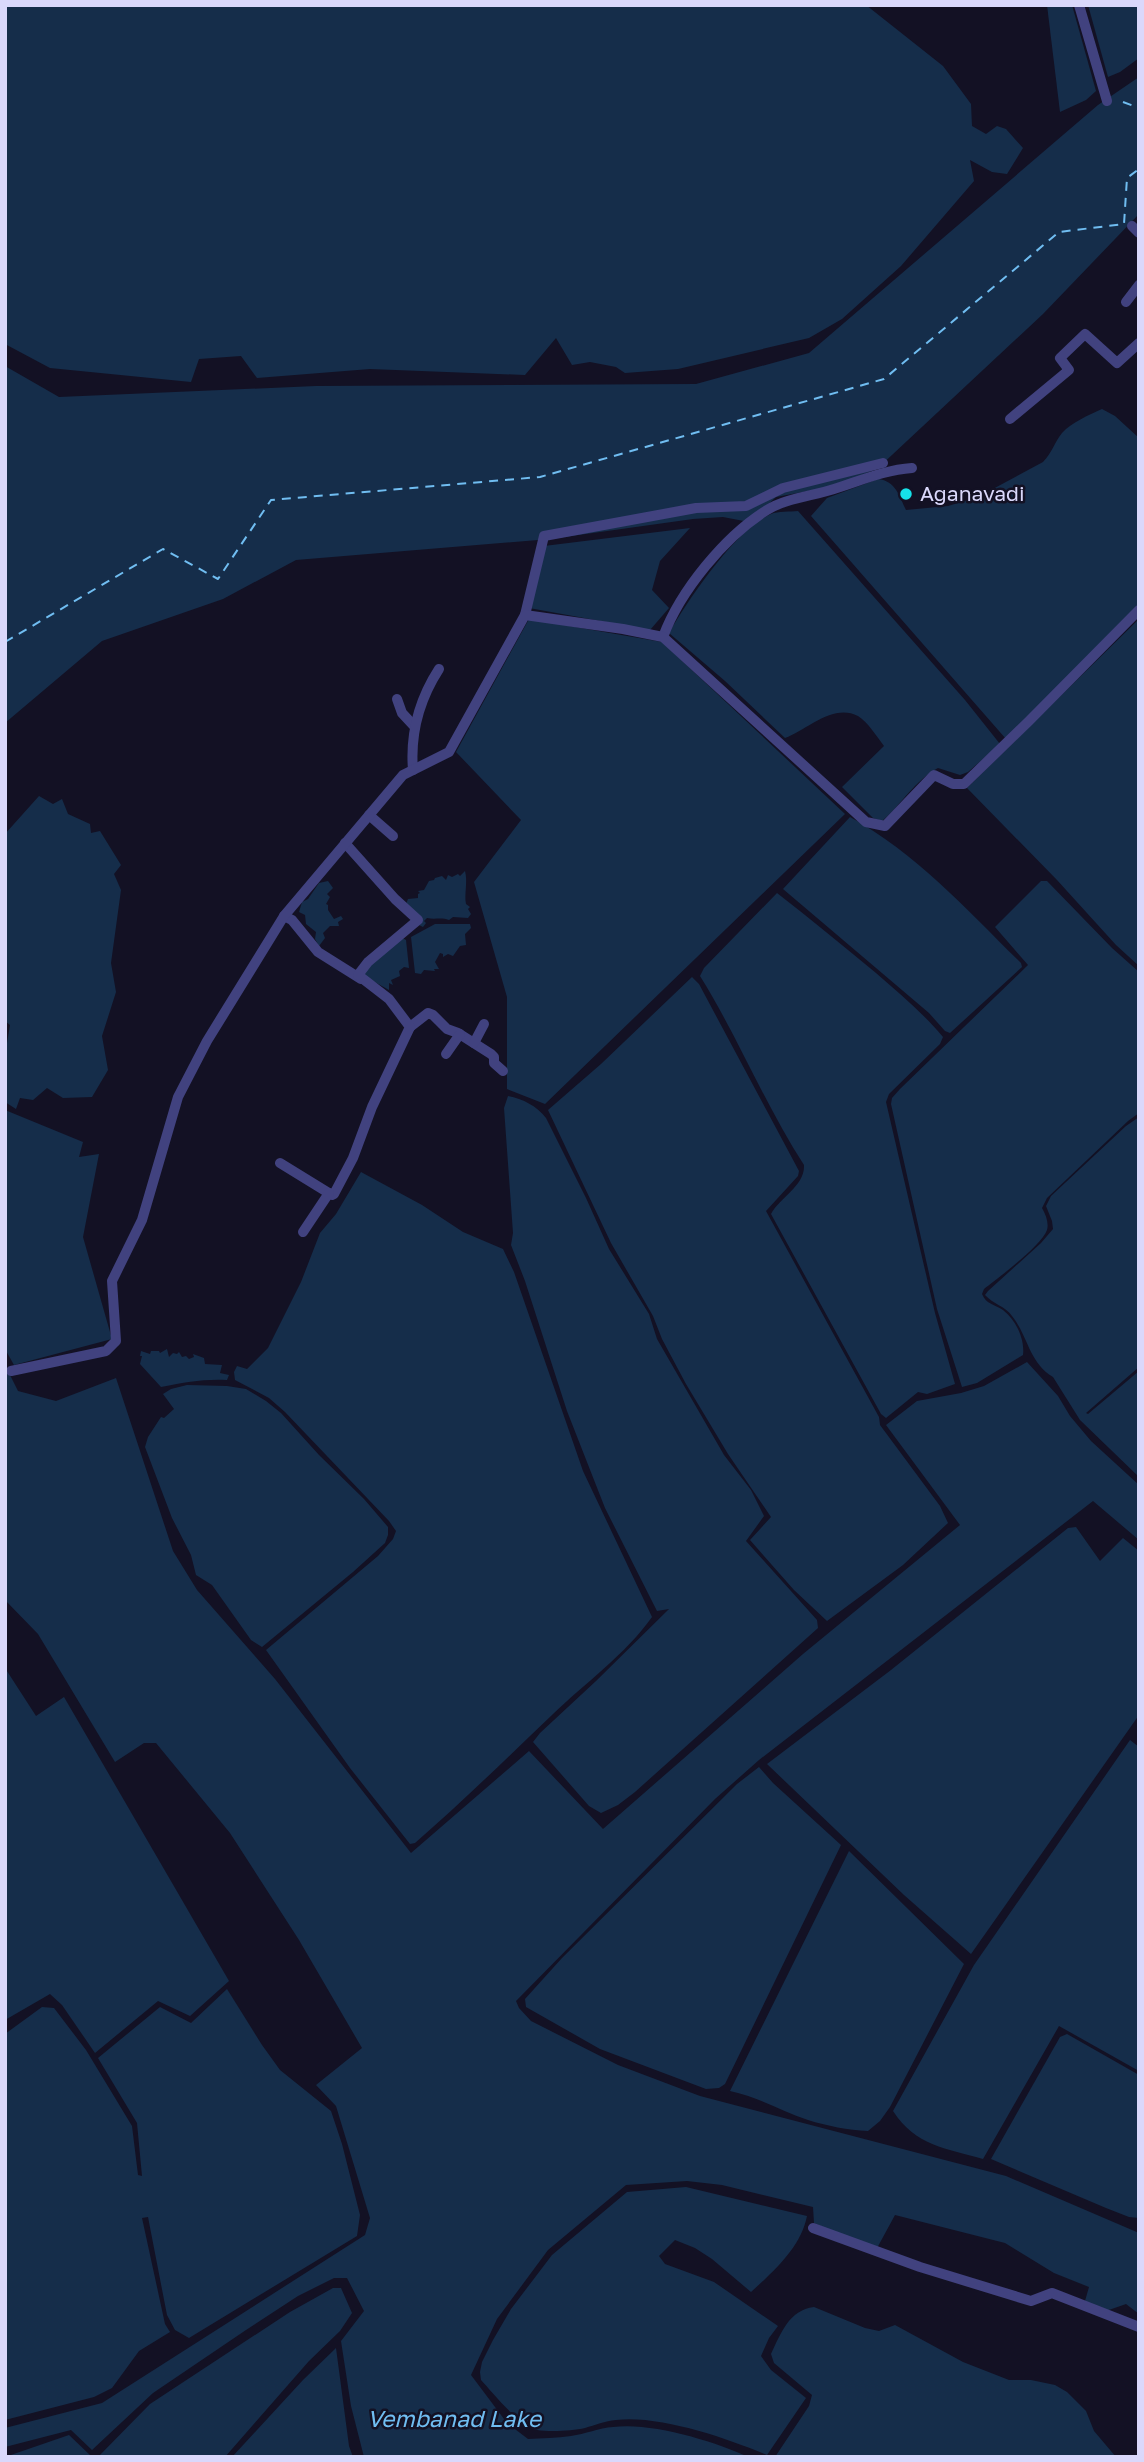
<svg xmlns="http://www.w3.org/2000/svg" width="1144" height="2462" font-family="'Golos Text',sans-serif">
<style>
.water{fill:#152d4a}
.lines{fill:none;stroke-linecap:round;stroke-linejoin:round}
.ferry{stroke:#70bdf1;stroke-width:2;stroke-dasharray:9 7;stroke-linecap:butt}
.street{stroke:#41427f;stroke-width:10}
.poi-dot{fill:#16e1e9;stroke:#131124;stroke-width:2.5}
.labels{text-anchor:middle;stroke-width:5;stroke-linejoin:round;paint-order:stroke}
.poi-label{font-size:21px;fill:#dad8fb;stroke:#131124;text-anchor:start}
.water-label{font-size:23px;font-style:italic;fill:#70bdf1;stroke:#131124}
</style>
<rect width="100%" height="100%" fill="#131124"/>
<!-- water -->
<g class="water">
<path d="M5,5H866L943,66L971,104L972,126L986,134L997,126L1006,129L1023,148L1007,174L992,172L970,160L974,181L901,266L842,319L809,338L678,369L625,373L616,367L590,362L572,365L556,338L525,375L370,369L257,378L241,356L199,359L191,382L50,368L5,344Z"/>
<path d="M1047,5H1072L1096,91L1086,100L1060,112Z"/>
<path d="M1088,5H1139V58L1120,72L1108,77Z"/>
<path d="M1139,77V214L1043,314L877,469L835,486L776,497L749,522L723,517L693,519L550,539L296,560L223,599L102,641L5,723V366L59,397L316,386L696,384L809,353L1098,105Z"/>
<path d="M1102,409L1115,416L1139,438V604L1006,739L811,516L827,498L878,479C896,481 899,496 906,510L948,506L978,497L1043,462C1052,453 1054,443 1062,433C1072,422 1089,415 1102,409Z"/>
<path d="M798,511L965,700L1000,744L968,772L960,775L938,768C914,781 902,804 882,821L873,818L842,787L884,746C877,737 868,722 858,716C833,703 807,730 785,738L725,681L669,633C688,600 736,529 771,514C778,511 790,512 798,511Z"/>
<path d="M690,528L660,561L652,590L669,608L650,630L529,608L544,546Z"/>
<path d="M529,619L662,642L845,814L545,1104L507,1089V997L474,882L521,820L456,752Z"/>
<path d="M1139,619V966L1116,945L1057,880L967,788Z"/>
<path d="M39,796L53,804L62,799L68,814L90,824L91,833L100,831L121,865L114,874L121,890L111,963L116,992L102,1036L108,1070L92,1097L63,1098L47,1088L33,1100L20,1098L16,1109L5,1102V1055L10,1025L5,1021V834Z"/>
<path d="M850,817C916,853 968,911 1021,963L1022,967L950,1033L945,1031L929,1013L783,889Z"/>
<path d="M465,871C468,882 464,894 466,904L470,907L468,909L471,914L468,918L453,917L449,920C441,917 435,920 427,918L424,921L426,923L423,927L419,925L406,904L408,899L418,898V894L420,893L418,891L424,890L429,881L434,880L435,878L442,876L446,880L448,875L452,877L458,874L460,876Z"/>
<path d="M328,881L333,888L327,894L330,897L326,904L328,905V910L334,919L341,916L343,919L338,922L339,926H330L323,933L325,938L319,946L315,939L316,932L306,924L305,915L299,912L302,902L308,899L319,883Z"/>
<path d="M1041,881H1047L1112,948L1139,972V1113L1128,1121L1047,1198L1042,1208C1046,1215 1049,1223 1047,1230C1041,1246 998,1278 984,1289L982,1294C986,1304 994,1304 1003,1310C1016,1320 1025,1339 1023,1355L977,1383L962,1387L937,1309L891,1104L892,1098L900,1089L1028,965L995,927Z"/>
<path d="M777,893C811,919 843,946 876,973C900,994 923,1013 943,1037L940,1044L889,1094L886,1102L935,1313L955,1384L927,1394L918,1392L886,1418L881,1414L771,1214C780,1197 805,1186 804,1165C765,1105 738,1037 700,976L704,968Z"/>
<path d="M435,924H470L471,928L465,934L466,945L460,946L453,956L448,954L443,957V954L440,953L435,962L439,969H434L435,971L424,970L421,974L415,973L411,937Z"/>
<path d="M399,936L406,940L409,968L404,967L399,971L400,976L391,980L393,985L389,983V990L364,976L365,969Z"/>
<path d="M692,977L699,984L799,1171L798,1176L766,1211L879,1417L880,1425L940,1506L948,1523L903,1565L827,1621L794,1590L750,1540L771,1517L728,1454L686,1384L662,1339L653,1316L611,1243L548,1110L601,1064Z"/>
<path d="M508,1096C523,1099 537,1106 546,1118L586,1198L609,1249L649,1314L657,1339L724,1455L751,1490L764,1516L746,1541L817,1620L818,1628L635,1792L618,1805L601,1813L589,1806L533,1742L540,1733L596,1681L669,1609L657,1611L605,1508L567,1411L525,1281L511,1245L513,1233L504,1108Z"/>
<path d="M5,1110L83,1142L79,1157L99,1154L83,1237L112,1339L14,1365L5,1349Z"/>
<path d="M1139,1117V1367L1086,1413L1088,1414L1139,1371V1477L1080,1420L1053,1377C1029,1363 1028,1336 1012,1316C1005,1306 993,1304 985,1295L988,1291L1041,1243L1053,1229L1052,1221L1046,1206L1051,1196L1126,1126Z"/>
<path d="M361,1172L422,1205L463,1232L503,1249L514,1272L583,1471L652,1617C626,1654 584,1684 552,1715C507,1758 462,1802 415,1843L410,1844L350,1768L266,1650L378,1556L393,1539L396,1531L389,1521L285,1412L269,1398L235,1380L234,1372L237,1366L247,1369L268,1348L301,1282L320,1233L336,1214Z"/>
<path d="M167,1349L169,1357L173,1353L177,1354L179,1352L182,1357L186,1356L189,1359L194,1357L193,1354L204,1358L205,1364L222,1365L220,1373L229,1375L227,1380C202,1379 187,1382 161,1387L140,1364L142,1356H140L141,1351L150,1354L151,1351H159L160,1353Z"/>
<path d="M1027,1362L1058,1396L1070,1416L1091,1441L1139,1485V1540L1093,1501L759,1760L715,1799L516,2001L519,2008L531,2021L618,2065L700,2096L1006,2176L1139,2233V2314L1126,2304L1106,2311L1085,2301L1089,2287L1054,2273L1005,2243L895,2215L876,2250L814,2223L813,2207L722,2185L687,2181L626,2185L548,2250L497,2319L471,2375L507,2423L528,2439C542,2438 557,2438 571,2436C585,2434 599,2428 613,2427C652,2422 713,2441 749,2457H364L351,2406L341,2341L364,2311L347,2278H334L298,2296L246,2330L153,2393L92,2450L71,2430L5,2447V2428L102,2403L365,2235L370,2218L336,2106L316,2085L362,2048L299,1940L230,1833L156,1743H144L115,1762L38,1634L5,1600V1365L18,1391L56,1401L116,1378L173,1551L197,1590L275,1679L411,1853L529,1751L603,1829L803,1654L960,1525L886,1425L917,1401L961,1393L984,1386Z"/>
<path d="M187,1385L227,1386L246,1389L266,1401L281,1413L319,1455L364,1499L388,1527V1535L385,1543L353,1572L262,1647L251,1640L212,1585L196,1575L191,1555L172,1518L145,1447L148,1437L161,1417L164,1418L174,1409L163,1394L171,1389Z"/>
<path d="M1076,1527L1100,1561L1123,1538L1139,1551V1715L971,1954L904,1895L767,1764L891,1670L1068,1528Z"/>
<path d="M5,1668L36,1716L64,1697L229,1981L190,2016L158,2001L95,2053L62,2005L50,1994L5,2020Z"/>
<path d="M1130,1740L1139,1747V2071L1059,2026L983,2159C945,2148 916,2146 893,2111L974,1965Z"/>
<path d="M759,1767L773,1783L841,1845L725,2084L719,2088L706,2089L600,2049L526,2007L525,1999L562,1958L737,1784Z"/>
<path d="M849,1851L964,1964L890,2107L880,2121L868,2131C848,2130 827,2126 808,2120C781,2111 758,2097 730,2091Z"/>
<path d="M227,1989L262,2045L280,2070L331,2111L342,2144L360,2215L357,2236L189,2338L175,2330L167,2315L148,2217L142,2218L165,2324L170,2332L139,2351L112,2388L94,2397L5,2420V2034L42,2007L54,2008L86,2050L132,2126L138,2175L142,2176L137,2123L98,2058L160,2007L191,2023Z"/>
<path d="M1067,2034L1139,2075V2218L1129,2217L1106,2208L991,2159L1060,2037Z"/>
<path d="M686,2187L807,2216C801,2247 774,2271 751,2292L712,2259L695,2248L675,2240L659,2256L665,2264L714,2282L778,2326L769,2338L761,2356L771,2370L806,2398L767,2455C726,2438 660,2415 616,2420C605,2421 595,2425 585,2428C572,2431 550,2432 537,2430C520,2427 493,2393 481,2380L480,2372L482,2362L493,2340L511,2309L552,2255L627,2192Z"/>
<path d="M333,2288H341L352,2313L340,2331L309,2361L225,2457H98L150,2404L290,2312Z"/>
<path d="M814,2307L865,2328L879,2331L895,2325L963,2362L1009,2380H1031L1055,2385L1067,2392L1086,2411L1094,2431L1116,2457H775L809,2406L812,2395L774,2363L771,2354C781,2333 789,2310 814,2307Z"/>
<path d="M336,2348L349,2446L353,2457H232L303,2380Z"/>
<path d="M69,2435L92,2457H5Z"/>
</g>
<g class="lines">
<!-- ferry -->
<g class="ferry">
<path d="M1123,102L1139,108"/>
<path d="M5,642L163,549L218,579L271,500L540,477L884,379L1059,232L1124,224L1127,178L1139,169"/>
</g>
<!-- street -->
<g class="street">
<path d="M1079,5L1107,101"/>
<path d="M1132,226L1139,233"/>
<path d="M1126,302L1139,285"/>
<path d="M1010,419L1069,370L1060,358L1085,334L1117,363L1139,343"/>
<path d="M525,615L544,536L696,508L746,506L783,488L883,463"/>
<path d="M663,637C680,591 725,536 767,510C786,498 813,496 834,489C860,481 884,470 912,468"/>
<path d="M397,699L402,713L415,727"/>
<path d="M413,770C410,733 419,700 439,669"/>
<path d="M369,815L393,836"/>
<path d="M284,916L292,920L318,952L361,979"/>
<path d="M410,1027L428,1013L433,1015L447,1029L458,1033L491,1054L494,1057V1063L503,1071"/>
<path d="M474,1043L484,1024"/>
<path d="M446,1054L460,1034"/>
<path d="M280,1163L332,1195L334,1194L353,1158L372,1107L410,1027L389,999L358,975L368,962L418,920L395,899L345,843"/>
<path d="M303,1232L329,1193"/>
<path d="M11,1371L106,1351L116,1341L112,1281L142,1220L178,1097L207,1041L284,916L403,775L449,752L525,615L623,629L663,637L866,822L885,826L934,775L953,784H964L1029,721L1139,610"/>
<path d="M813,2228L920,2267L1031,2301L1052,2293L1139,2327"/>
</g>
</g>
<!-- markers -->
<circle class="poi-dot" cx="906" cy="494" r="7"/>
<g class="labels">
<!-- poi labels -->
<g class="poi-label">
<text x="920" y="501">Aganavadi</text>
</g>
<!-- water labels -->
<g class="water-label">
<text x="454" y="2427">Vembanad Lake</text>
</g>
</g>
<!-- border -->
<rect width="1144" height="2462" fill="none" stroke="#dad8fb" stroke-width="14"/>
</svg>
